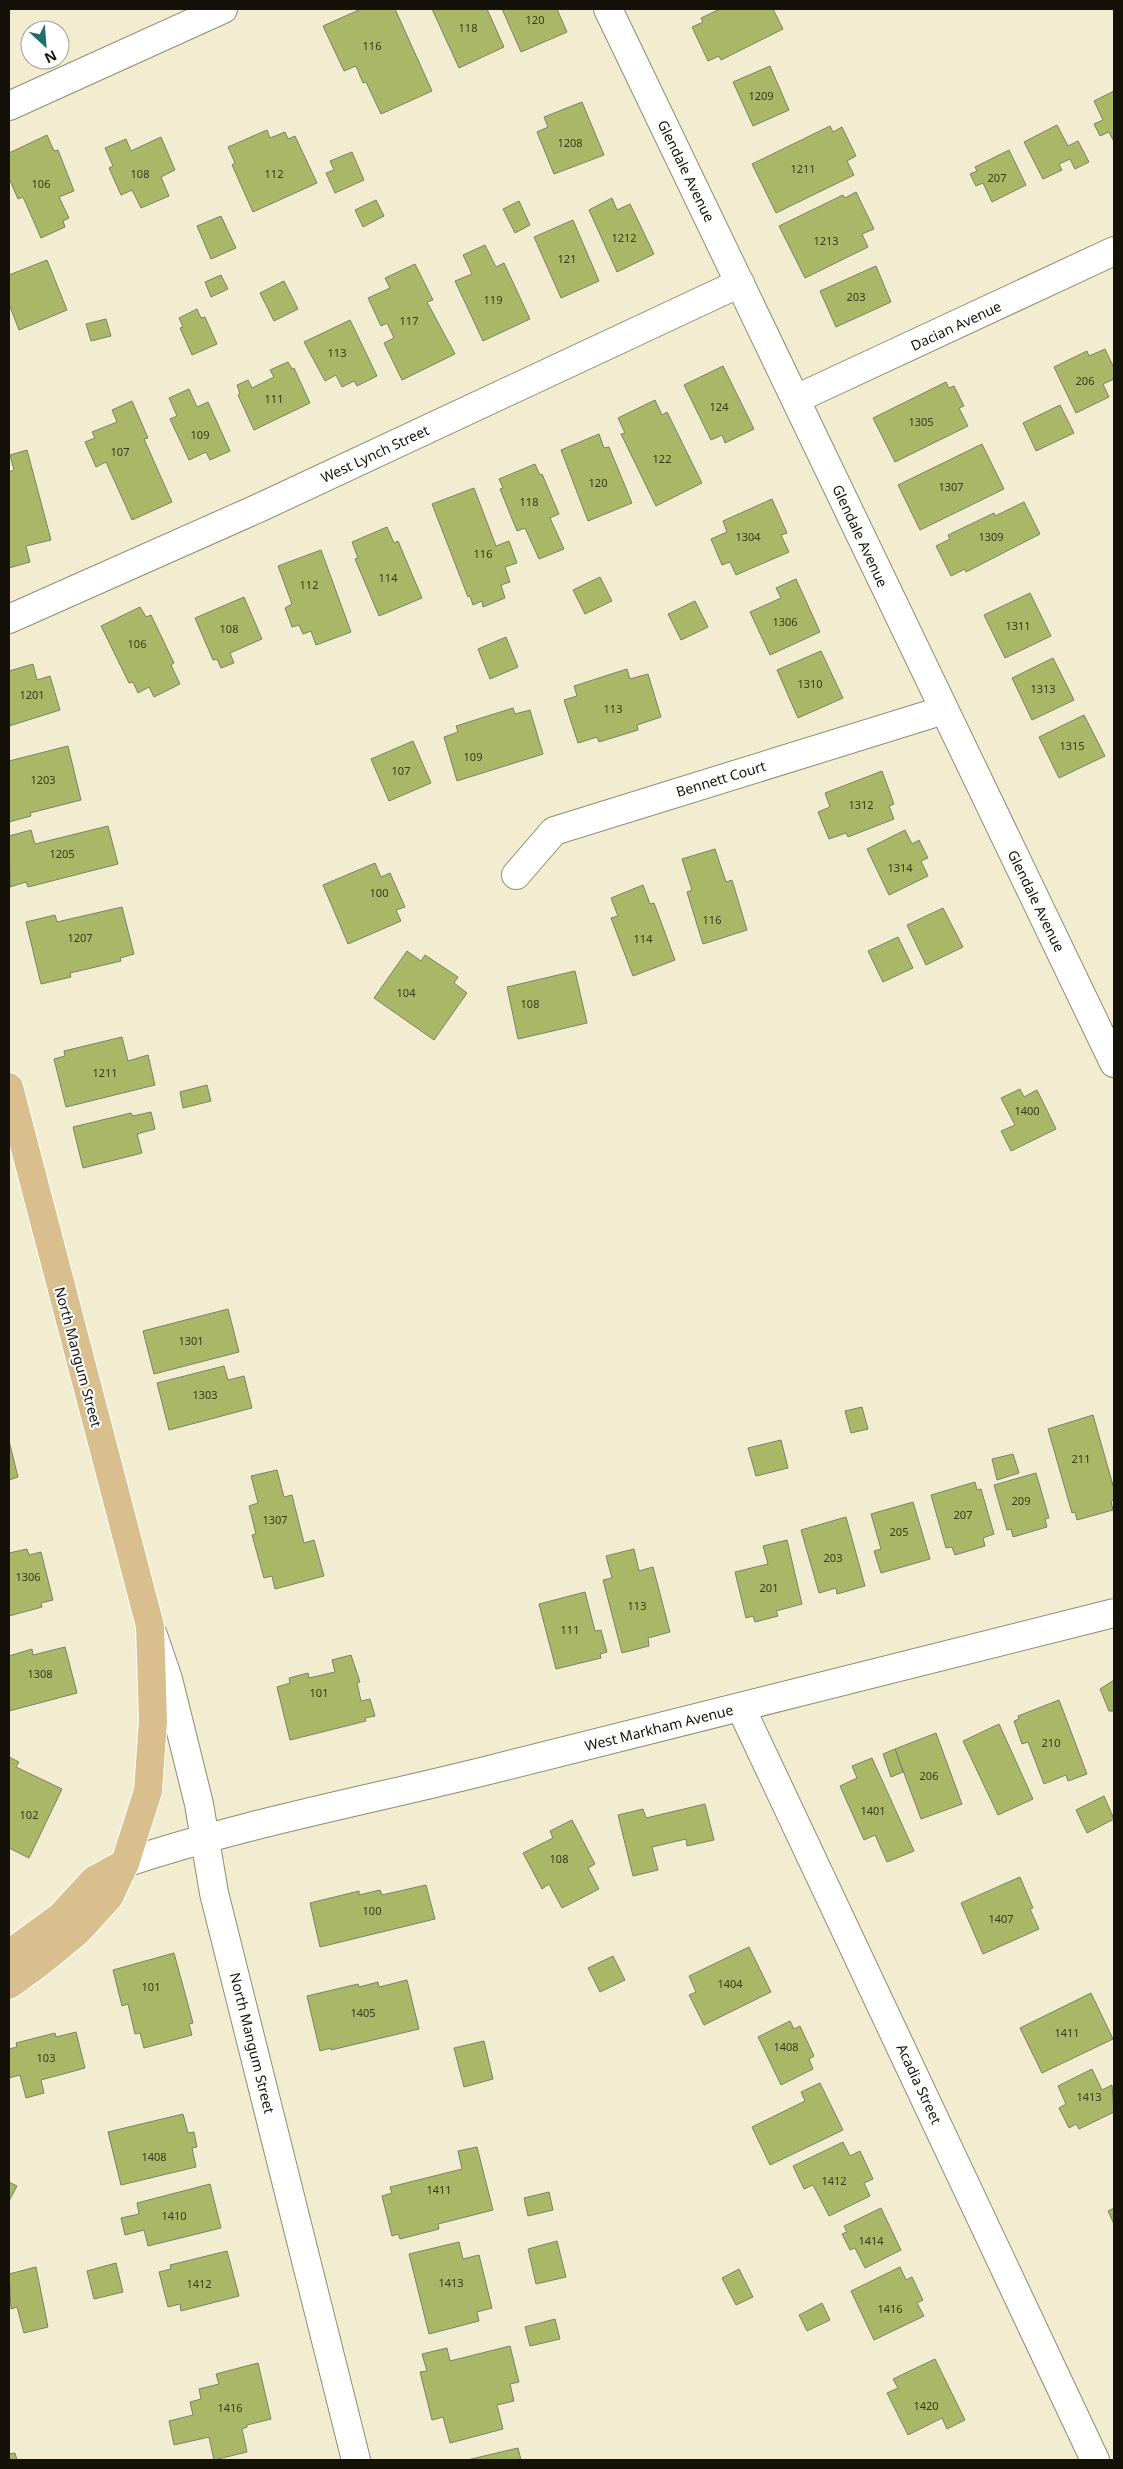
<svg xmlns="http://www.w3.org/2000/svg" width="1123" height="2469" font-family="'Noto Sans',sans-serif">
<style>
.building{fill:#a9b767;stroke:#7b8167}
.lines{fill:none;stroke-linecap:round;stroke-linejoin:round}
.minor-casing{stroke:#918c71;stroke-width:30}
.major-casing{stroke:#fff;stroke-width:30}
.minor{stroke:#fff;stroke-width:28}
.major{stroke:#d9be8e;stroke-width:28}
.labels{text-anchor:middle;stroke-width:4;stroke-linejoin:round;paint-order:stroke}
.number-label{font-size:11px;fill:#393a20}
.street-label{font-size:14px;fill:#141108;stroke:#fff}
</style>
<rect width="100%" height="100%" fill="#f2edd0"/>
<!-- building -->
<g class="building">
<path d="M361,9H395L432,91L381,114L366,82L363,83L356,66L344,71L323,26Z"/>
<path d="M432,9H487L504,47L459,68Z"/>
<path d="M502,9H557L567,32L521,52Z"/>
<path d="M720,9H773L783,29L721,60L719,56L708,61L692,27L703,22L701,18Z"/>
<path d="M770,66L789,110L753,126L733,82Z"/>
<path d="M1114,91V140H1113L1109,132L1100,136L1094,124L1103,120L1094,101Z"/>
<path d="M582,102L604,155L554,174L537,132L548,127L544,117Z"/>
<path d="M1057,125L1068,146L1078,141L1089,162L1075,169L1070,159L1059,164L1062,170L1043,179L1024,142Z"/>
<path d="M830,126L833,132L842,127L856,156L847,161L854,175L776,213L752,164Z"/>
<path d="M267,130L270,138L285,132L288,139L295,136L317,183L253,212L232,165L235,163L228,147Z"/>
<path d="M47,135L54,151L58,150L74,191L59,197L69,218L63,221L65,227L41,238L23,197L18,199L9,178V153Z"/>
<path d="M161,137L175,170L161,177L169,196L141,208L132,190L121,195L109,168L113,166L105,148L126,139L131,151Z"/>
<path d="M1009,150L1026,185L992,202L983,183L976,186L970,174L977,171L975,167Z"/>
<path d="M352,152L364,180L335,193L326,173L334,170L330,161Z"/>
<path d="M856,192L874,229L862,234L868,247L805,278L779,226L843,195L845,198Z"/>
<path d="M612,198L617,210L630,204L654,254L617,272L589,210Z"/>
<path d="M376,200L384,216L363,227L355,210Z"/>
<path d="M519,201L530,225L515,233L503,209Z"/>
<path d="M221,216L236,248L211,259L197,226Z"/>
<path d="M573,220L599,281L561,298L534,237Z"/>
<path d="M485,245L496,267L504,263L530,319L483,341L455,281L472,274L463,255Z"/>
<path d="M47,260L67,310L19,330L9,304V275Z"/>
<path d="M415,264L433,300L427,302L455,354L402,380L384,343L394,338L387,323L381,326L368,298L390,288L385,278Z"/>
<path d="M876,266L891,302L836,327L820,291Z"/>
<path d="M221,275L228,289L211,297L205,282Z"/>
<path d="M284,281L298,309L274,321L260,293Z"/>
<path d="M197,309L201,318L205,317L217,344L192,355L180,328L183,327L179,318Z"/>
<path d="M106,319L111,336L91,341L86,324Z"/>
<path d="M350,320L377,376L357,386L354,381L342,387L336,375L325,381L304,342Z"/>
<path d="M1105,349L1114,368V379L1103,384L1109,397L1076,413L1054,367L1087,351L1089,356Z"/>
<path d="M288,362L292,369L294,368L310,403L254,430L238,395L240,394L237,385L248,380L252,388L274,377L270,370Z"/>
<path d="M723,366L754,429L725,443L722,435L711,440L684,385Z"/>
<path d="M946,382L949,388L954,386L964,406L959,408L968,426L895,462L873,418Z"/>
<path d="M189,389L197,407L208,402L230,451L210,460L206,452L189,460L170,419L177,416L169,398Z"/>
<path d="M655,400L662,415L667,412L702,483L656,506L621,434L625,433L618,418Z"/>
<path d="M132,401L148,438L144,439L172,502L132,520L106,462L96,467L85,442L95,438L92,432L117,422L112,410Z"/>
<path d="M1060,405L1074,433L1036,451L1023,423Z"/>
<path d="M599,434L604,448L609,447L632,503L588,521L561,450Z"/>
<path d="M982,444L1004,489L920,530L898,485Z"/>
<path d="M27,450L51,540L26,546L30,562L9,568V472L14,470L10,455Z"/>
<path d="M535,464L540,475L542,474L559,514L550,518L564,549L539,559L525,528L517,531L500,489L503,488L499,479Z"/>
<path d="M474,488L496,546L509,541L517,563L505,567L510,582L501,585L505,598L483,607L482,601L473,605L470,596L468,597L432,504Z"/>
<path d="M772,499L787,533L781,535L789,552L736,575L730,562L722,565L711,539L727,532L723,521Z"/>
<path d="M1024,502L1040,534L966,572L965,569L951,576L936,546L950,539L948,535L994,513L995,516Z"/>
<path d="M387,527L394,543L398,541L422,598L379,616L355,559L358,558L352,542Z"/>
<path d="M321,550L351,632L316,645L311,631L303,634L299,625L292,627L285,608L292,604L278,566Z"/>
<path d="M600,577L612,601L585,614L573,590Z"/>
<path d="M796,579L820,632L770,655L750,612L781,598L776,588Z"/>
<path d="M1030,593L1051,636L1005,658L984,615Z"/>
<path d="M244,597L262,639L230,653L234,663L221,668L217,659L213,660L195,618Z"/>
<path d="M695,601L708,627L681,640L668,614Z"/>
<path d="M140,607L146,617L151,615L174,663L171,665L180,684L154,697L149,687L138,693L133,682L129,683L101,626Z"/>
<path d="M506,637L518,667L490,679L478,649Z"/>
<path d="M821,651L843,698L798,718L777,670Z"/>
<path d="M1053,658L1074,700L1032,720L1012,678Z"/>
<path d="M33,664L37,680L50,676L60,710L9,726V671Z"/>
<path d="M627,669L630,679L648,674L661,717L637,725L638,730L599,742L597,737L578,743L564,700L577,696L574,686Z"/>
<path d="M513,708L515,714L530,710L543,754L457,781L444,737L458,732L456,726Z"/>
<path d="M1084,715L1105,756L1059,778L1039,737Z"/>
<path d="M413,741L431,783L389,801L371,759Z"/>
<path d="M68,746L81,800L30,813L31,816L9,822V761Z"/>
<path d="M882,771L894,804L889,806L894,819L848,837L846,833L829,839L818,812L830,807L825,793Z"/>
<path d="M108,826L118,864L28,887L26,882L10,887L9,836L31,830L35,844Z"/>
<path d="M905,830L912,844L919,840L928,858L921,861L928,876L889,895L867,849Z"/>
<path d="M715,849L726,882L732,880L747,930L703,944L687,892L692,890L682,859Z"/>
<path d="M375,863L381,877L390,873L405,907L396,910L401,921L348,944L323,885Z"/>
<path d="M643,885L650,904L654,903L675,960L633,976L611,918L618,916L611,898Z"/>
<path d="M122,907L134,954L120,958L121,961L70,973L71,977L41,984L26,922L55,915L57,922Z"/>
<path d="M943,908L963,947L926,965L907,925Z"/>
<path d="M898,937L913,968L883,982L868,951Z"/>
<path d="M407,951L421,961L425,955L458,977L454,983L467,993L434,1040L374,998Z"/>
<path d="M575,971L587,1023L518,1039L507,987Z"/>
<path d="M122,1037L128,1061L148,1055L155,1085L66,1107L54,1059L65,1056L64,1051Z"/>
<path d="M207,1085L211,1101L183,1108L180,1092Z"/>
<path d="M1020,1089L1024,1097L1037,1090L1056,1129L1011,1151L1001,1131L1015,1125L1001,1098Z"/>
<path d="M151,1112L155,1129L137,1134L142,1153L83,1168L73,1127L131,1113L133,1116Z"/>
<path d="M228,1309L239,1352L154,1374L143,1331Z"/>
<path d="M224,1366L228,1380L244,1376L252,1408L169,1430L157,1383Z"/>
<path d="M862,1407L868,1429L851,1433L845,1411Z"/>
<path d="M1093,1415L1114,1489V1500L1111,1501L1113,1510L1077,1520L1075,1512L1072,1513L1048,1429Z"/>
<path d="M781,1440L788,1468L756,1476L748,1448Z"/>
<path d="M9,1441L18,1477L9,1480Z"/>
<path d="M1013,1454L1019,1473L997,1480L992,1459Z"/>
<path d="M277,1470L284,1497L292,1495L304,1543L314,1540L324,1576L275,1589L272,1576L264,1578L252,1535L256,1534L249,1506L258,1503L251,1476Z"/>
<path d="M1036,1473L1049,1518L1045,1519L1047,1527L1013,1537L1011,1529L1007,1530L994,1485Z"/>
<path d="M975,1482L977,1490L981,1489L994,1534L983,1538L985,1546L955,1555L952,1547L946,1548L931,1495Z"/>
<path d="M913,1502L930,1559L881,1573L874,1551L881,1549L871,1514Z"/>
<path d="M846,1517L865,1586L837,1594L836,1588L819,1593L801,1530Z"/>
<path d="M787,1540L802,1604L776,1611L778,1616L755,1622L753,1616L746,1618L735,1572L768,1564L763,1546Z"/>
<path d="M27,1549L29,1555L41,1552L53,1600L41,1603L42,1607L9,1616V1553Z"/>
<path d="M634,1549L639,1571L653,1567L670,1632L648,1638L649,1646L622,1653L603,1580L612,1578L606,1556Z"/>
<path d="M585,1592L595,1631L601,1630L607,1652L600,1654L601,1658L556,1669L539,1604Z"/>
<path d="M65,1647L77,1693L9,1711V1656L32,1649L33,1655Z"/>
<path d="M351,1655L360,1682L357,1683L361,1701L370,1699L375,1716L365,1718L366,1721L290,1740L277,1687L290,1683L289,1678L308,1673L309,1678L335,1672L332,1660Z"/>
<path d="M1114,1680V1711H1109L1100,1689Z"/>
<path d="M1059,1700L1087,1774L1068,1781L1066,1775L1044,1784L1028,1742L1022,1744L1014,1721L1019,1719L1018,1716Z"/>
<path d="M999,1724L1033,1799L998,1815L963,1741Z"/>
<path d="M936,1733L962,1804L921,1819L895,1749Z"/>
<path d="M895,1749L903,1772L891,1777L883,1754Z"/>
<path d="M9,1757L19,1762L16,1767L62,1789L29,1858L9,1848Z"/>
<path d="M872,1758L914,1851L887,1862L875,1835L864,1840L840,1786L857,1778L852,1766Z"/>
<path d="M1104,1796L1114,1819L1087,1833L1076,1810Z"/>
<path d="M705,1804L714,1840L687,1846L686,1839L652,1847L658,1870L633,1876L618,1815L643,1809L646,1818Z"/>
<path d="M572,1820L595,1864L588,1868L599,1889L562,1908L549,1884L542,1889L523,1853L553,1838L550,1831Z"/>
<path d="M1020,1877L1033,1908L1030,1909L1039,1929L983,1954L961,1903Z"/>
<path d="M426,1885L435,1919L320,1947L310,1903L359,1891V1895L380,1890L382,1895Z"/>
<path d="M749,1947L771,1992L704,2025L689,1995L696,1992L689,1976Z"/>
<path d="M174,1953L193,2023L189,2024L192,2035L144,2048L140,2033L135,2034L128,2004L122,2006L113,1970Z"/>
<path d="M613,1956L625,1980L600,1992L588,1968Z"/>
<path d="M407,1980L419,2029L331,2050V2048L320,2051L307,1996L358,1984L359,1987L378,1982L379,1987Z"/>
<path d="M1091,1993L1113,2039L1042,2073L1020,2028Z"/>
<path d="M790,2021L794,2029L800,2026L814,2056L809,2059L813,2069L781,2085L758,2037Z"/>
<path d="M76,2032L85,2068L41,2080L44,2093L26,2098L20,2075L9,2078V2049L17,2047L16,2043L55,2033L56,2037Z"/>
<path d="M484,2041L493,2079L464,2087L454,2048Z"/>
<path d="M1092,2069L1102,2090L1112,2085L1114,2112L1079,2129L1076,2124L1069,2128L1059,2108L1066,2104L1058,2086Z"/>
<path d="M820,2083L843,2130L770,2165L752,2127L805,2101L801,2092Z"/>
<path d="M183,2114L188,2133L194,2132L197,2147L192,2148L196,2167L121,2185L108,2132Z"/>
<path d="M843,2142L850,2156L860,2151L873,2179L864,2183L870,2196L829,2216L813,2185L804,2189L793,2166Z"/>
<path d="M477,2147L493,2210L438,2224L439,2229L400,2239L398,2234L392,2236L382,2196L392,2193L390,2187L462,2169L458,2151Z"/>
<path d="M9,2182L17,2186L9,2201Z"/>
<path d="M210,2184L221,2228L148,2246L144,2230L125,2235L121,2218L139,2214L137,2203Z"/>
<path d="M549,2192L553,2210L528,2216L524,2198Z"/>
<path d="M881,2208L901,2250L865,2268L855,2248L850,2250L842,2234L847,2232L844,2226Z"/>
<path d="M1114,2208V2224L1108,2211Z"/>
<path d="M557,2241L566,2277L536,2284L528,2249Z"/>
<path d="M459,2242L463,2259L479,2255L492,2308L477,2312L479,2321L429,2334L409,2254Z"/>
<path d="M227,2251L239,2296L181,2311L180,2304L168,2307L159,2272L171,2269L170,2265Z"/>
<path d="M116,2263L123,2292L94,2299L87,2271Z"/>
<path d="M36,2267L48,2327L24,2333L17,2307L11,2309L9,2274Z"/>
<path d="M900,2267L906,2280L912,2277L923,2300L917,2303L924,2316L874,2340L851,2291Z"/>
<path d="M739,2269L753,2297L736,2305L722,2278Z"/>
<path d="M822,2303L830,2320L807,2331L799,2315Z"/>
<path d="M555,2319L560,2339L530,2346L525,2327Z"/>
<path d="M510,2346L519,2382L510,2384L514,2401L497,2405L503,2429L450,2443L443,2417L432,2420L420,2372L427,2371L422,2354L447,2348L450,2361Z"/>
<path d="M935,2359L965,2420L947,2429L942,2418L908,2435L887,2393L898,2388L893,2379Z"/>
<path d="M258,2363L271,2419L247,2425V2427L242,2429L247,2452L214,2460L209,2437L174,2445L169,2421L193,2415L190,2402L201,2399L199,2389L219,2384L216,2374Z"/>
<path d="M518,2448L521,2460H467Z"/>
<path d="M15,2453L17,2460H9V2454Z"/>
</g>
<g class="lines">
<!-- minor casing -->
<g class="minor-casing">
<g id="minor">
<path d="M608,9L1114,1063"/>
<path d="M9,106L223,9"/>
<path d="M796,399L1114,251"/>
<path d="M9,619L261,507L740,283"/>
<path d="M516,875L554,831L944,710"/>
<path d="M153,1635L168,1679L199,1804L214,1893L356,2460"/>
<path d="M741,1708L1095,2460"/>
<path d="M125,1863C245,1823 370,1800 493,1769C700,1718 907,1664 1114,1613"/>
</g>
</g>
<!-- major casing -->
<g class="major-casing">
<g id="major">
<path d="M9,1087L150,1626L153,1721L148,1791L125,1863L109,1897L77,1932L38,1964L9,1985"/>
<path d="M9,1954L61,1916L94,1880L125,1863"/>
</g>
</g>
<!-- minor -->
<use href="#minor" class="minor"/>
<!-- major -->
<use href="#major" class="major"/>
</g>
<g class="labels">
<!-- number labels -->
<g class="number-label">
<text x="535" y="24">120</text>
<text x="468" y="32">118</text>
<text x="372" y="50">116</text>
<text x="761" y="100">1209</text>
<text x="570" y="147">1208</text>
<text x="803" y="173">1211</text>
<text x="140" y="178">108</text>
<text x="274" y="178">112</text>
<text x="997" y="182">207</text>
<text x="41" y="188">106</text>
<text x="624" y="242">1212</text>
<text x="826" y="245">1213</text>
<text x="567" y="263">121</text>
<text x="856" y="301">203</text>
<text x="493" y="304">119</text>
<text x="409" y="325">117</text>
<text x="337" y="357">113</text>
<text x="1085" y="385">206</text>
<text x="274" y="403">111</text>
<text x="719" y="411">124</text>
<text x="921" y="426">1305</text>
<text x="200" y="439">109</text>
<text x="120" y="456">107</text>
<text x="662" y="463">122</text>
<text x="598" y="487">120</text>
<text x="951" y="491">1307</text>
<text x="529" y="506">118</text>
<text x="748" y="541">1304</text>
<text x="991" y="541">1309</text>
<text x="483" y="558">116</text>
<text x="388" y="582">114</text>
<text x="309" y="589">112</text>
<text x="785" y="626">1306</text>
<text x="1018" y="630">1311</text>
<text x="229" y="633">108</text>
<text x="137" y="648">106</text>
<text x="810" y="688">1310</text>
<text x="1043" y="693">1313</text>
<text x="32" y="699">1201</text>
<text x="613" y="713">113</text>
<text x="1072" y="750">1315</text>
<text x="473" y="761">109</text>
<text x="401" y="775">107</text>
<text x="43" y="784">1203</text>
<text x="861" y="809">1312</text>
<text x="62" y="858">1205</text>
<text x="900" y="872">1314</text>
<text x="379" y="897">100</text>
<text x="712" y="924">116</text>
<text x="80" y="942">1207</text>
<text x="643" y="943">114</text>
<text x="406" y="997">104</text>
<text x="530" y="1008">108</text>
<text x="105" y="1077">1211</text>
<text x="1027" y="1115">1400</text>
<text x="191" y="1345">1301</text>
<text x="205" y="1399">1303</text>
<text x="1081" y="1463">211</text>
<text x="1021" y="1505">209</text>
<text x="963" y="1519">207</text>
<text x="275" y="1524">1307</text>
<text x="899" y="1536">205</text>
<text x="833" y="1562">203</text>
<text x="28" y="1581">1306</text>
<text x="769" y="1592">201</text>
<text x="637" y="1610">113</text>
<text x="570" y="1634">111</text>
<text x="40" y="1678">1308</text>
<text x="319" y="1697">101</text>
<text x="1051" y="1747">210</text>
<text x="929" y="1780">206</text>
<text x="873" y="1815">1401</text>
<text x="29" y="1819">102</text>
<text x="559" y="1863">108</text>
<text x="372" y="1915">100</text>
<text x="1001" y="1923">1407</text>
<text x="730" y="1988">1404</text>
<text x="151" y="1991">101</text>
<text x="363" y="2017">1405</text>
<text x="1067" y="2037">1411</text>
<text x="786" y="2051">1408</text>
<text x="46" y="2062">103</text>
<text x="1089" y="2101">1413</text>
<text x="154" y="2161">1408</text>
<text x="834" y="2185">1412</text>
<text x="439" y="2194">1411</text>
<text x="174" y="2220">1410</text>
<text x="871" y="2245">1414</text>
<text x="451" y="2287">1413</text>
<text x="199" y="2288">1412</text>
<text x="890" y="2313">1416</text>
<text x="926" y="2410">1420</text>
<text x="230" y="2412">1416</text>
</g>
<!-- street labels -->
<g class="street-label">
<text transform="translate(686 171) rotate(64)" y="5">Glendale Avenue</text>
<text transform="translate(956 326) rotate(-25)" y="5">Dacian Avenue</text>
<text transform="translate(375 454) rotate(-25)" y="5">West Lynch Street</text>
<text transform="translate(860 536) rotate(65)" y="5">Glendale Avenue</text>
<text transform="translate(721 779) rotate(-17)" y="5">Bennett Court</text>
<text transform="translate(1036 901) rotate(64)" y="5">Glendale Avenue</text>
<text transform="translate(78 1357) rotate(75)" y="5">North Mangum Street</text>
<text transform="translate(659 1728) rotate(-14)" y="5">West Markham Avenue</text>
<text transform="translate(252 2043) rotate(76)" y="5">North Mangum Street</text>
<text transform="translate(919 2084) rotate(65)" y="5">Acadia Street</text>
</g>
</g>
<!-- border -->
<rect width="1123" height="2469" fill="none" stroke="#141108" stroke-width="20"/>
<!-- north arrow -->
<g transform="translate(45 45) rotate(154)"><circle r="24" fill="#ffffff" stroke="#a1a09c"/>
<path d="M0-4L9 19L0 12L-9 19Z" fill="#236e6c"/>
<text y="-8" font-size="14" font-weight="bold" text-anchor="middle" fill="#141108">N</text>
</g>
</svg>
